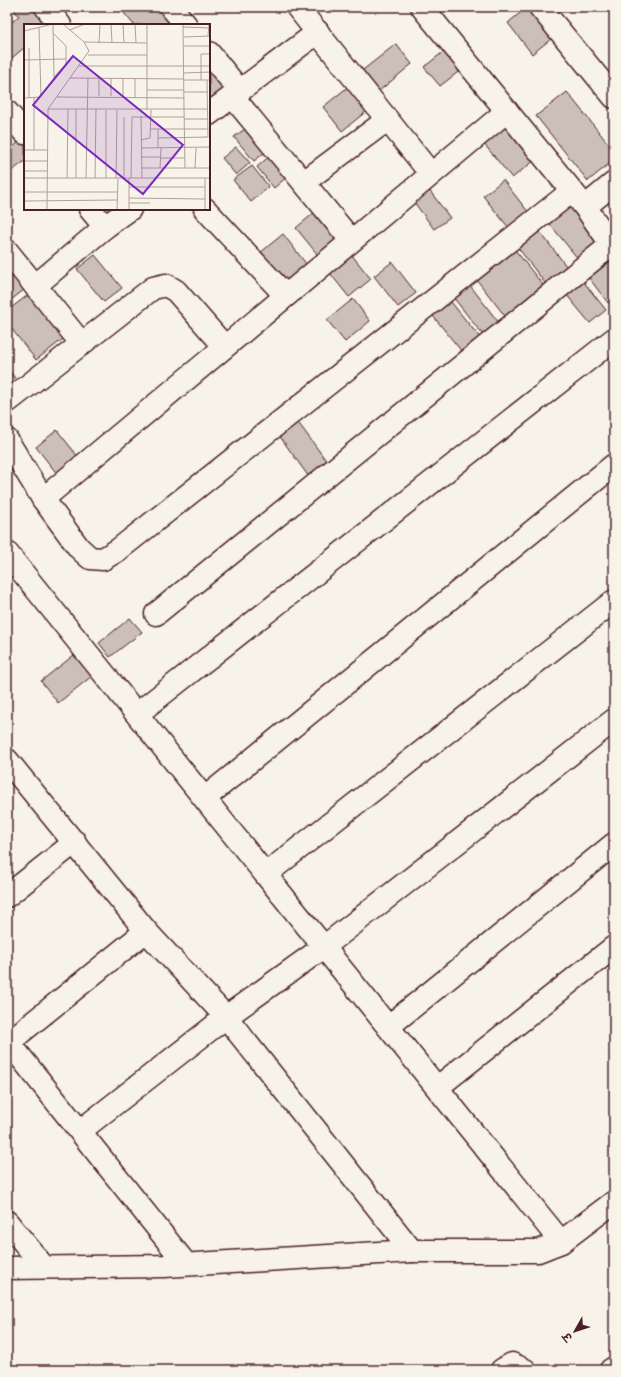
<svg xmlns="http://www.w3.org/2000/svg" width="621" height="1377" font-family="'Architects Daughter','Playpen Sans Deva',sans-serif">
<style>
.building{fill:#ccbfb9;stroke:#4a1f2b}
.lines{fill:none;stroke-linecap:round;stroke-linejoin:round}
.minor-casing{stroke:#4a1f2b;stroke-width:25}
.minor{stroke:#f7f3e8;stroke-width:22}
.inset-road{fill:none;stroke:#b29e9c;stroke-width:1}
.view{fill:#7b2cbf;fill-opacity:0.15;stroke:#7b2cbf;stroke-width:2}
.inset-edge{fill:none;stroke:#4a1f2b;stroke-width:2}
</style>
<rect width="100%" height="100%" fill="#f7f3e8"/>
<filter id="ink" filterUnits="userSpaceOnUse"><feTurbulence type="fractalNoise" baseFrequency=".025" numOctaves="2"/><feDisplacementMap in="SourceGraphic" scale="8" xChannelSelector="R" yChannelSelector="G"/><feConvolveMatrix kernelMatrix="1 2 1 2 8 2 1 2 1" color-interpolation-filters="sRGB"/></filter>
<g filter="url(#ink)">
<!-- building -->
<g class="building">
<path d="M12,7H40L53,25H25V47L7,62V26L19,16Z"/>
<path d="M119,7H167L175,17L165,25H134Z"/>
<path d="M527,7H533L556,35L532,54L508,23Z"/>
<path d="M396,44L412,64L379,91L363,70Z"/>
<path d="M447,49L462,69L440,86L424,67Z"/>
<path d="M209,65L230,84L209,101Z"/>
<path d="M354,82L373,106L342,131L323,107Z"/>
<path d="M567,92L614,151V160L588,181L536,116Z"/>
<path d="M249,126L268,150L254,161L234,137Z"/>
<path d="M507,126L535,160L512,178L484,144Z"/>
<path d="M25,137V161L9,173L7,171V152Z"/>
<path d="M236,147L250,163L236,175L222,158Z"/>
<path d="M273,153L289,175L274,188L257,167Z"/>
<path d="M252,166L269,187L251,202L233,180Z"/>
<path d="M503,180L529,213L509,228L483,196Z"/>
<path d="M427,187L450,218L434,229L411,198Z"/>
<path d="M573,204L603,241L579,260L549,223Z"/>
<path d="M321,207L343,234L318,255L296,228Z"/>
<path d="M537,228L570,271L548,287L516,245Z"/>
<path d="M283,234L307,265L284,284L260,253Z"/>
<path d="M511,245L543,285L505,316L473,275Z"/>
<path d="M351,254L371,279L349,297L329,272Z"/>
<path d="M95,255L122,288L104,302L77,269Z"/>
<path d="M612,259L614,262V298L608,303L589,278Z"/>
<path d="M392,262L416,293L398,307L374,276Z"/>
<path d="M15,267L29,286L7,303V273Z"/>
<path d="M582,280L606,310L590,323L565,293Z"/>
<path d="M469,284L499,323L483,335L453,297Z"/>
<path d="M32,292L67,336L36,360L7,323V311Z"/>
<path d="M447,297L481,339L463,353L429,311Z"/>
<path d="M353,299L370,321L345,342L327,320Z"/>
<path d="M7,368L15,378L7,385Z"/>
<path d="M297,421L328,463L309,477L278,434Z"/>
<path d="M57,430L79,458L58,475L36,447Z"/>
<path d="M130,618L142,632L110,657L99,643Z"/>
<path d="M74,655L92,676L58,703L41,681Z"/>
</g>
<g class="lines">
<!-- minor casing -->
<g class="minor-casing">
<g id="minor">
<path d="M46,7L60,25"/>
<path d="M171,7L186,25"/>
<path d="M297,7L431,174"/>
<path d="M422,7L585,207L614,248"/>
<path d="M540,7L614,97"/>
<path d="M209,53L240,91"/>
<path d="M233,97L351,240"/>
<path d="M7,112L25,133"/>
<path d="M209,114L318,32"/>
<path d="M304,182L387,120"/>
<path d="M585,207L614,183"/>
<path d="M90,209L105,227"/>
<path d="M205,209L285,295"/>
<path d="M7,251L82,344"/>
<path d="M35,286L105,227L130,209"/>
<path d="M7,402L153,288L166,285L176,291L224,346"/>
<path d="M7,440L43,499L79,548L90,558L103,559L118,550L572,191"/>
<path d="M43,499L507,111"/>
<path d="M7,553L561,1242"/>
<path d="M156,614L611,245"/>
<path d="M137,714L614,339"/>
<path d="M7,760L146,931L226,1017L412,1251"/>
<path d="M205,798L614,465"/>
<path d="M266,874L614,601"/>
<path d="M7,896L75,842"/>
<path d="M389,1026L614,844"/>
<path d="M7,1040L186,1264"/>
<path d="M9,1042L146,931"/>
<path d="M438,1087L614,947"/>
<path d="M80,1131L226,1017L325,946L614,720"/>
<path d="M7,1222L44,1267"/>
<path d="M7,1268L164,1266L412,1251H538L561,1242L614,1202"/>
<path d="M502,1370L512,1364L525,1370"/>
<path d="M611,1370L614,1368"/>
</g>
</g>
<!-- minor -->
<use href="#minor" class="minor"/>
</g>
</g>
<!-- overview -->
<g transform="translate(24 24)">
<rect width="186" height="186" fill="#f7f3e8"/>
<path class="inset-road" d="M87,0L88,19M99,0L100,19M111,0L112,19M159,3L186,4M46,6L61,0M0,7L29,0M29,9L42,22V40L30,53M184,12L185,0M160,13L186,12M60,18L123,19M75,19L76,0M160,22H186M5,24V74M64,31H123M0,36L42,35M55,42H186M160,49L186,48M46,54L160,55M99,54V72M111,54V73M160,56H186M177,56V30H186M123,66H160M160,68H184M18,71L30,54L29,1M75,72V54M87,72V54M33,73L160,74M0,74L17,73L15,4M24,85H160L159,0M52,85V154M160,85L161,144M160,85H184M82,86V154M123,86V0M117,92L118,154M100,93V154M160,95H184M126,105H184M134,114L184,113L183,56M117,116L126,114L127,86M134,123V105M117,124L186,123M0,126H23M10,126V74M117,133H136M136,134H161M0,137H23M117,144H186M136,144L137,124M171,144L172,124M0,147H23M0,154H94M43,154L44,85M62,154L64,54M71,154L72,85M92,154L93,86M107,154L108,93H160M105,163H181M0,168H93M105,174L181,175M0,177L93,176M105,179H126M23,186L24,85L65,27L60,18L39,0M93,186L94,154H186M105,186V154M181,186V154"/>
<path class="view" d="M49,32L159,121L119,170L9,81Z"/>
<rect width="186" height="186" class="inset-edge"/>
</g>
<!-- margin -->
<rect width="621" height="1377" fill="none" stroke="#f7f3e8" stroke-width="24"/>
<rect x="12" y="12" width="597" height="1353" fill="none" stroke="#4a1f2b" stroke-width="1.5" filter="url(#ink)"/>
<!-- north arrow -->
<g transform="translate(575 1331) rotate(231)" stroke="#f7f3e8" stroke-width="3" paint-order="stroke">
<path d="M0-3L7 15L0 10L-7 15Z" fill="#4a1f2b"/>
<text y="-6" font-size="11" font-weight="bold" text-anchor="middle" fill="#4a1f2b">उ</text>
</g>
</svg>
